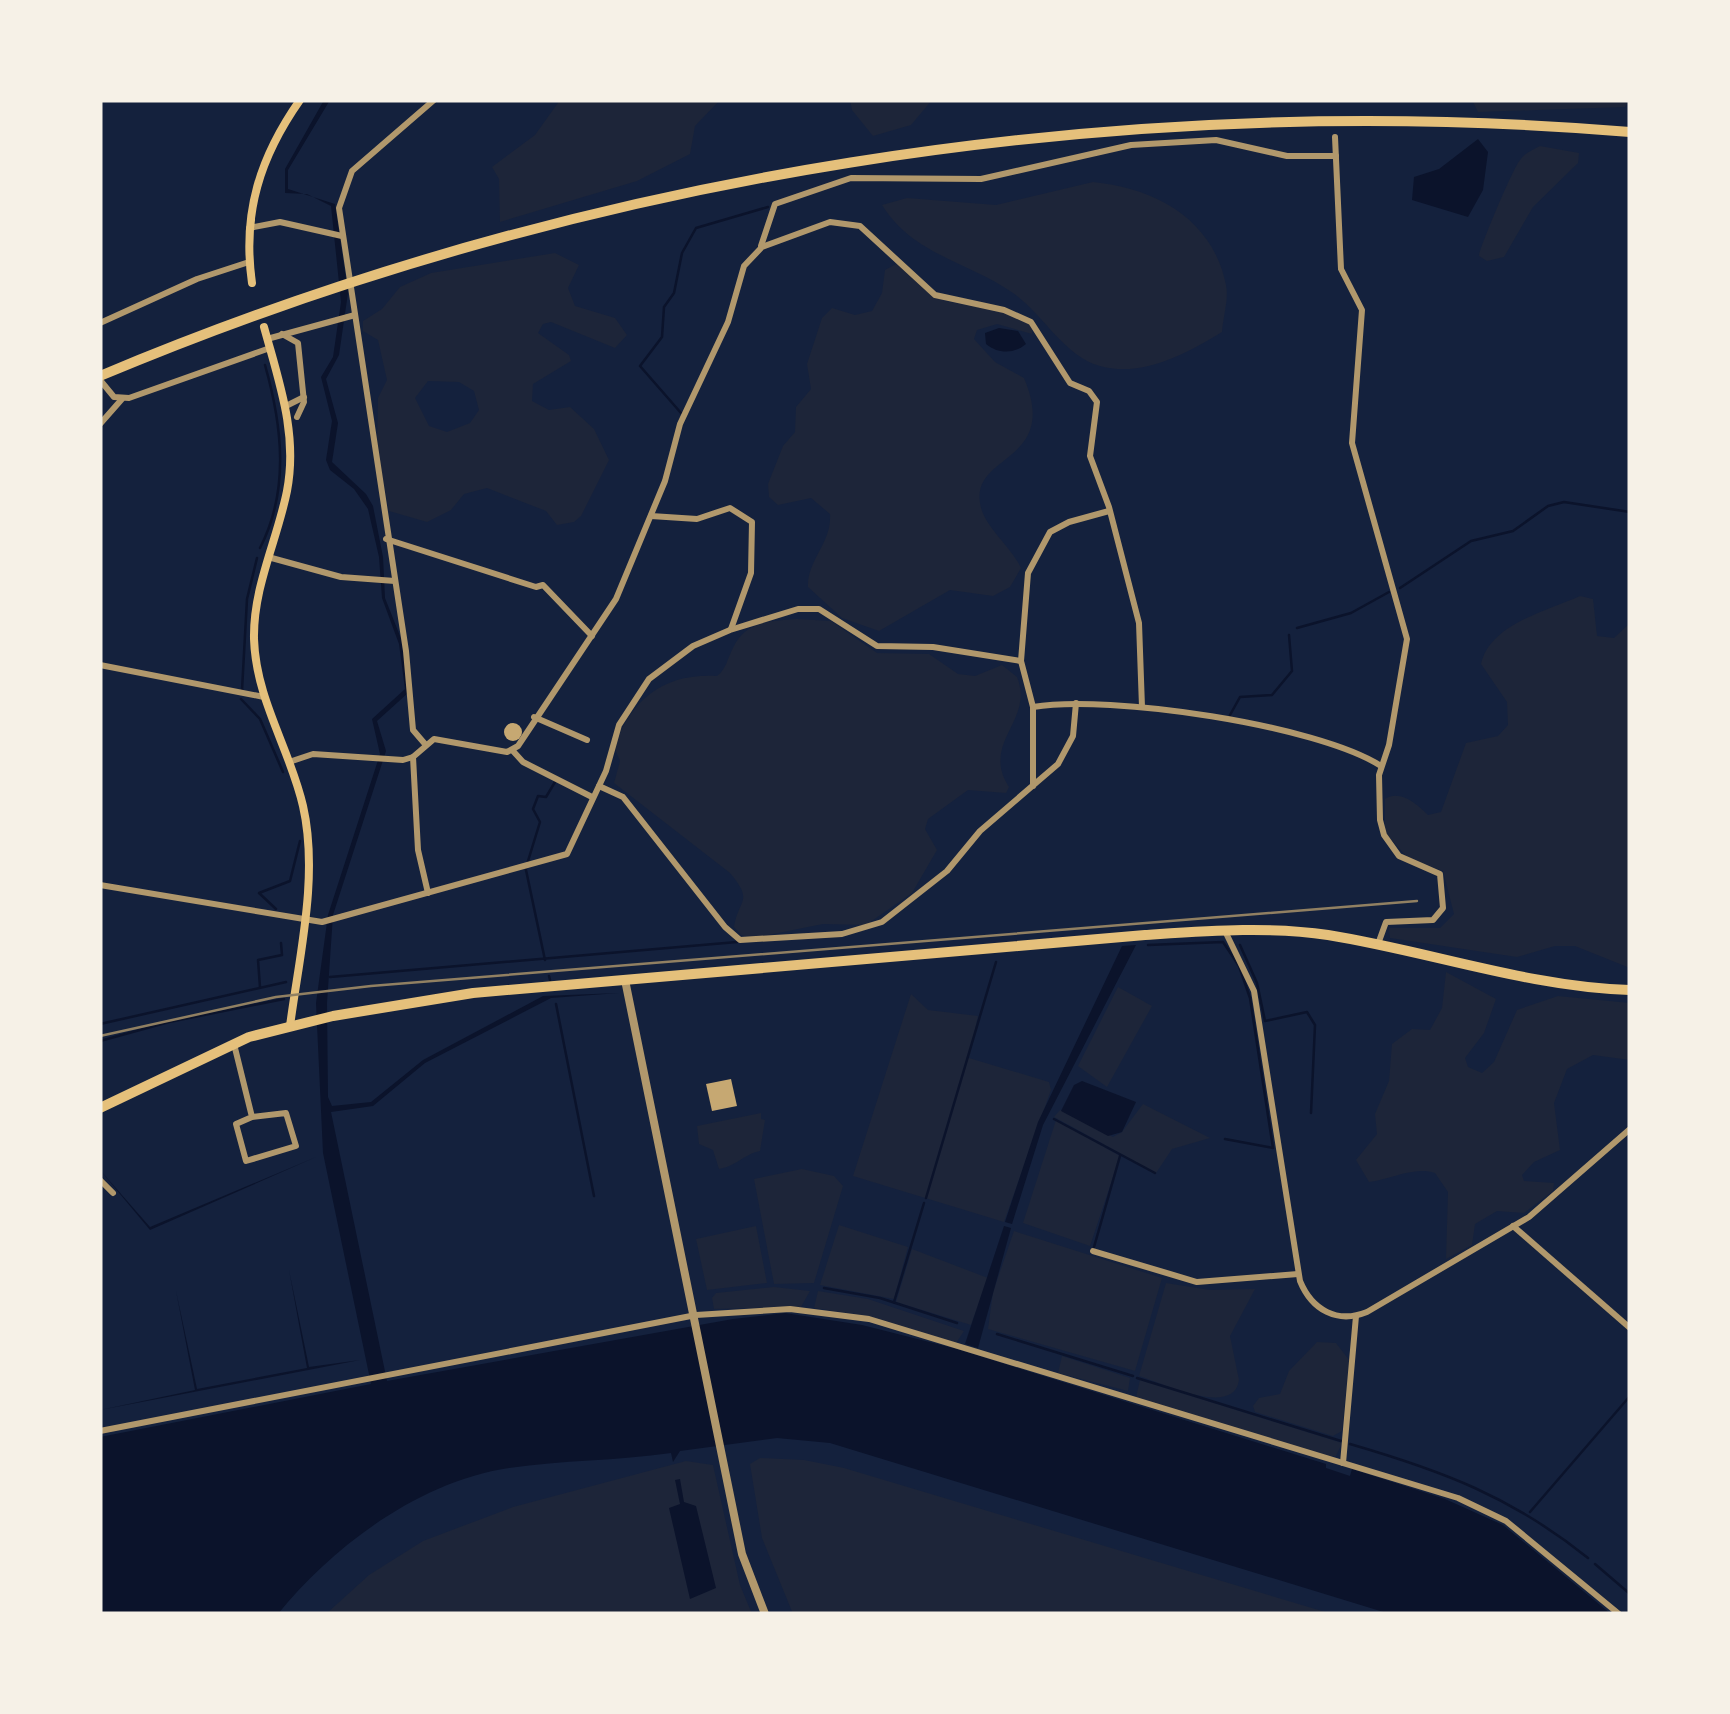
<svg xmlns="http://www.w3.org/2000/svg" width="1730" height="1714" font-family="Figtree,sans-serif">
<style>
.green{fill:#1d2539;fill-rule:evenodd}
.water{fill:#0b132b}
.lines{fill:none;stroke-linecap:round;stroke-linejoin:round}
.stream{stroke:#0b132b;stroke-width:2.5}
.building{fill:#c6a872}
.minor{stroke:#b1986c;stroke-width:6}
.tertiary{stroke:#b1986c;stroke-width:8}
.secondary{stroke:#e5c07b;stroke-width:8}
.trunk{stroke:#e5c07b;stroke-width:10}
.motorway{stroke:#e5c07b;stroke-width:10}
.rail{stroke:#918062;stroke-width:2.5}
</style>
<rect width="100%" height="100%" fill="#14213d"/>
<!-- green -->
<g class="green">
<path d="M560,100H720L695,126L690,154L637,181L500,222L499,179L492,167L535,135Z"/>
<path d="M850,100H932L911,125L873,136L852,110Z"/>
<path d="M1472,100H1629L1625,107L1478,112Z"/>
<path d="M1540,146L1579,153L1578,163L1533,207L1504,257L1487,261L1479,256C1479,249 1513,168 1520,160C1525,153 1532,150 1540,146Z"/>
<path d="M1093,182C1155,188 1213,219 1226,285C1229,299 1223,317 1222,332C1188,353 1142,378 1100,366C1064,356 1043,314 1013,293C969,262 913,255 882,205L907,198L996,205Z"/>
<path d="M555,253L579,265L568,288L575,306L615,318L627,335L615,348L551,322L543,324L538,333L569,355L571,361L533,384L532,401L549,410L570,407L594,429L609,460L581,516L574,522L557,525L546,511L487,488L464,494L451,510L427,522L389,511L377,448L378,398L387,380L378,340L363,331V321L382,309L400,287L431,273ZM428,381L459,382L474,391L479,410L470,423L447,432L429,426L415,398Z"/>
<path d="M898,263L945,301L1005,312L1032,324V334L997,324L977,330L974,339L995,362L1024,378C1060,463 972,453 980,503C983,526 1011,546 1021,568L1010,587L993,596L950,590L879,631L842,618L808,587C807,560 832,543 830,514L811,498L778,505L769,497L768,484L783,446L795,432L796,407L811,389L807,364L822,318L832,308L855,315L872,311L882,293L885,270Z"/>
<path d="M1580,596L1593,599L1597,636L1614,638L1630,623V968L1575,946H1555L1517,957L1390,938L1389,928H1440L1454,914L1443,871L1408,858L1385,833V799C1400,789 1417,804 1428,815L1441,812L1466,743L1498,736L1508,725L1507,702L1481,664C1490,624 1547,611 1580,596Z"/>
<path d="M797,619L831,621L877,653L929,654L958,674L975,676L1002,665L1017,677C1035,721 980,742 1009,787L1006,793L968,790L928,819L925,829L937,850L912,893L866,925L823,924L753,938L741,935L734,927C739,898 754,902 730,873L614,783L620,761L614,747C632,698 665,673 717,676C727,668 727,659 733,648C745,621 771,621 797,619Z"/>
<path d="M1446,972L1496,999L1484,1033L1465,1058L1468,1067L1482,1073L1494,1062L1517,1010L1558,996L1630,1003V1060L1593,1055L1567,1069L1554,1103L1560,1150L1534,1162L1522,1175L1524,1181L1554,1183L1553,1191L1524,1213L1497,1211L1475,1224L1472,1245L1446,1259L1448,1192L1435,1173C1414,1166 1392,1179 1369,1182L1356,1160L1377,1134L1375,1114L1389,1081L1392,1044L1412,1029L1430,1030L1442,1008Z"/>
<path d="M1118,987L1152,1006L1107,1087L1078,1066Z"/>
<path d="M911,994L928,1010L978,1016L969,1058L1049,1082L1051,1090L1004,1222L853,1176Z"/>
<path d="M1143,1104L1210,1138L1172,1149L1156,1173L1054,1117L1060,1110L1113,1137L1122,1132Z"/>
<path d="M761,1113V1119L765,1120L760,1151C744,1154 737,1166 719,1169L713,1150L699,1144L697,1126Z"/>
<path d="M1056,1120L1120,1156L1090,1246L1023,1223Z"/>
<path d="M802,1169L834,1176L843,1186L814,1283L774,1284L754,1179Z"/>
<path d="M839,1225L908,1247L894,1299L820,1285Z"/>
<path d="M756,1226L767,1283L707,1290L696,1239Z"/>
<path d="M1014,1231L1162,1278L1135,1371L988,1329L993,1292Z"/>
<path d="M912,1249L988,1278L971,1325L896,1302Z"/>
<path d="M1166,1283L1210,1290L1255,1289L1230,1336L1239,1380C1234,1418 1162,1383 1139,1376Z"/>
<path d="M774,1287L810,1291L801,1307L714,1309L712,1298L716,1293Z"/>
<path d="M818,1291L868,1299L964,1331L956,1343L861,1315L814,1308Z"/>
<path d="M1317,1342L1336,1343L1349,1360L1342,1431L1333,1436L1255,1412L1253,1406L1259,1398L1280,1394L1289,1371Z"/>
<path d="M1062,1356L1130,1378L1128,1391L1058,1373Z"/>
<path d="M1140,1380L1342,1443L1336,1456H1329L1136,1397Z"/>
<path d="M760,1458L804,1460L844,1468L1332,1614H793L762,1538L750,1464Z"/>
<path d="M686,1461L713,1465L740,1585L752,1614H326L369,1575L423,1541L513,1507Z"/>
</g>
<!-- water -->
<g class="water">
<path d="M324,100H330L288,170V189L335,204L348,293L339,355L326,379L338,423L332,462L366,494L373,506L383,557L385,598L402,641L408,693L377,721L386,751L333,915L327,1003L328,1097L332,1106L371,1102L423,1060L543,996L619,993L551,998L425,1063L373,1106L331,1112L387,1381L733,1319L785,1313L862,1325L957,1349L1326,1464V1468L1350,1476L1352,1469L1445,1499L1503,1525L1611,1614H1390L830,1443L777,1438L680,1451L673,1462L671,1453C617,1461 562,1460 509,1468C420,1481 333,1546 278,1614H100V1437L371,1384L323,1153L316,1003L328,915L380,754L372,719L405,689L399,644L382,598L379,557L368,509L354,489L330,470L326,460L332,421L321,377L333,357L341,302L331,206L307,194L285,193V169Z"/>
<path d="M1478,139L1488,152L1483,190L1468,217L1412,200L1414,177L1439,169Z"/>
<path d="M999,328L1018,331L1026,344C1014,354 998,354 986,344L985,333Z"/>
<path d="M1136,945L1043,1125L1012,1224L1005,1222L1038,1122L1122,946Z"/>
<path d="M1082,1081L1136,1102L1122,1132L1108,1136L1061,1111L1074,1085Z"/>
<path d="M316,1157L150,1230L100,1170L150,1227Z"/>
<path d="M1004,1226L1011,1228L978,1348L965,1344Z"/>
<path d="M289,1270L309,1367L360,1360L100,1410L195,1390L176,1291L197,1389L307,1368Z"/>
<path d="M680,1479L684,1502L696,1506L716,1588L690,1599L669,1508L680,1504L675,1480Z"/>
</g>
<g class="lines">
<!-- stream -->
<g class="stream">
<path d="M681,413L640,366L662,337L664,307L674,293L682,253L696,228L768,207"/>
<path d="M260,548C290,490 282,425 265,365"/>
<path d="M1400,588L1471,541L1513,531L1548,506L1564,502L1630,512"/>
<path d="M1297,628L1351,613L1389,592"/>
<path d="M242,690L247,599L257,558"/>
<path d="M241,699L260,719L283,772"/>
<path d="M1230,715L1240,697L1272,695L1292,671L1289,635"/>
<path d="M528,861L540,822L533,809L538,796L546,797L555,782"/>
<path d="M526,870L545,960"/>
<path d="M276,909L259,893L290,881L300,841"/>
<path d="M1148,945L1223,942L1239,966L1250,998L1273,1148L1225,1139"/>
<path d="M1240,945L1257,983L1265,1021L1307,1012L1315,1025L1311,1113"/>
<path d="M549,976L550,980"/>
<path d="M330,977L737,942"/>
<path d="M260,987L258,960L282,955L281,943"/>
<path d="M556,1004L594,1196"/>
<path d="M100,1024L286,982"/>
<path d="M100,1041L169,1022L284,999"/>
<path d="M1054,1119L1155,1173"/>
<path d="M926,1198L996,962"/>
<path d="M1094,1247L1120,1156"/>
<path d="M824,1288L880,1298L957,1323"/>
<path d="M894,1302L924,1203"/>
<path d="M997,1334L1133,1376"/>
<path d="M1137,1378L1341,1441"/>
<path d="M1350,1444C1443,1471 1512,1497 1588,1558"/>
<path d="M1530,1512L1630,1396"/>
<path d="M1595,1564L1630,1594"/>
</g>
</g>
<!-- building -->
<g class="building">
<circle cx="513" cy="732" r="9"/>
<path d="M731,1079L737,1106L712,1111L706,1084Z"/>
</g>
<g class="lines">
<!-- minor -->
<g class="minor">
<path d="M1335,137L1341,269L1362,310L1352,443L1407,639L1389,745L1379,775L1380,820L1384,835L1399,856L1440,874L1443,908L1433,920L1386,922L1378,944"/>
<path d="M249,228L280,222L342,236"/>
<path d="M761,246L775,204L851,178L981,179L1131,145L1216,140L1287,156H1336"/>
<path d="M100,323L197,279L249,262"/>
<path d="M282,334L298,343L304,402L297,417"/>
<path d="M267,339L355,315"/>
<path d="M100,380L114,397L129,398L270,348"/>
<path d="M286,406L304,397"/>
<path d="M100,424L122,399"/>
<path d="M651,516L697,519L730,508L752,522L751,573L731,629"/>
<path d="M386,539L536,587L543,585L592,636"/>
<path d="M268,557L341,577L395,581"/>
<path d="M100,665L264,697"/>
<path d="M1033,707C1109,694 1317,725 1381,766"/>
<path d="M534,717L587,740"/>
<path d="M425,744L413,730L406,651L339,208L352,171L434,100"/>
<path d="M513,751L523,762L592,797"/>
<path d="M289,762L313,754L403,760L413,757"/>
<path d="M599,786L623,797L725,927L740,940L842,934L882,922L947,871L980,831L1058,764L1073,736L1076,703"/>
<path d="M1033,786V707L1021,661L1028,573L1050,532L1069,522L1109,511"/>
<path d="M100,885L322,922L567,854L606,771L619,725L649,679L693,646L730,630L798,609H819L877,646L933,647L1021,661"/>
<path d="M428,893L418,850L413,757L434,739L507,752L518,746L616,599L665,481L680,424L728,322L744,266L762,247L830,222L860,226L935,295L1004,310L1031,322L1070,383L1089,391L1097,402L1090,456L1109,507L1139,623L1142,707"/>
<path d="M1225,931L1254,991L1300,1281C1312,1310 1337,1324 1367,1312L1529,1217L1630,1129"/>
<path d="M234,1044L252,1117L286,1113L296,1146L246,1161L236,1124L252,1117"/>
<path d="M100,1180L113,1193"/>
<path d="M1513,1226L1630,1328"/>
<path d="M1093,1251L1197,1282L1298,1274"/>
<path d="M100,1431L696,1315L790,1309L869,1319L1458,1498L1506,1521L1619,1614"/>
<path d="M1343,1463L1356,1316"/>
</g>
<!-- tertiary -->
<path class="tertiary" d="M625,980L742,1554L765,1614"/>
<!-- secondary -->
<g class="secondary">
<path d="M252,283C242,213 260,157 300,100"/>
<path d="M264,327C279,382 298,434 287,491C277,541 253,587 254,639C256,700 290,749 303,806C319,876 299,957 290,1026"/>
</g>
<!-- trunk -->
<path class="trunk" d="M100,1108L249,1037L333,1016L473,993L1145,935C1206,931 1268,926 1328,935C1428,951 1529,987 1630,990"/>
<!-- motorway -->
<path class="motorway" d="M100,376C578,175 1114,89 1630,132"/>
<!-- rail -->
<path class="rail" d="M100,1036L276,997L371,986L1417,901"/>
</g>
<!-- border -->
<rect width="1730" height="1714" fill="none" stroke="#f6f1e7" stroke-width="205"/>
</svg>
